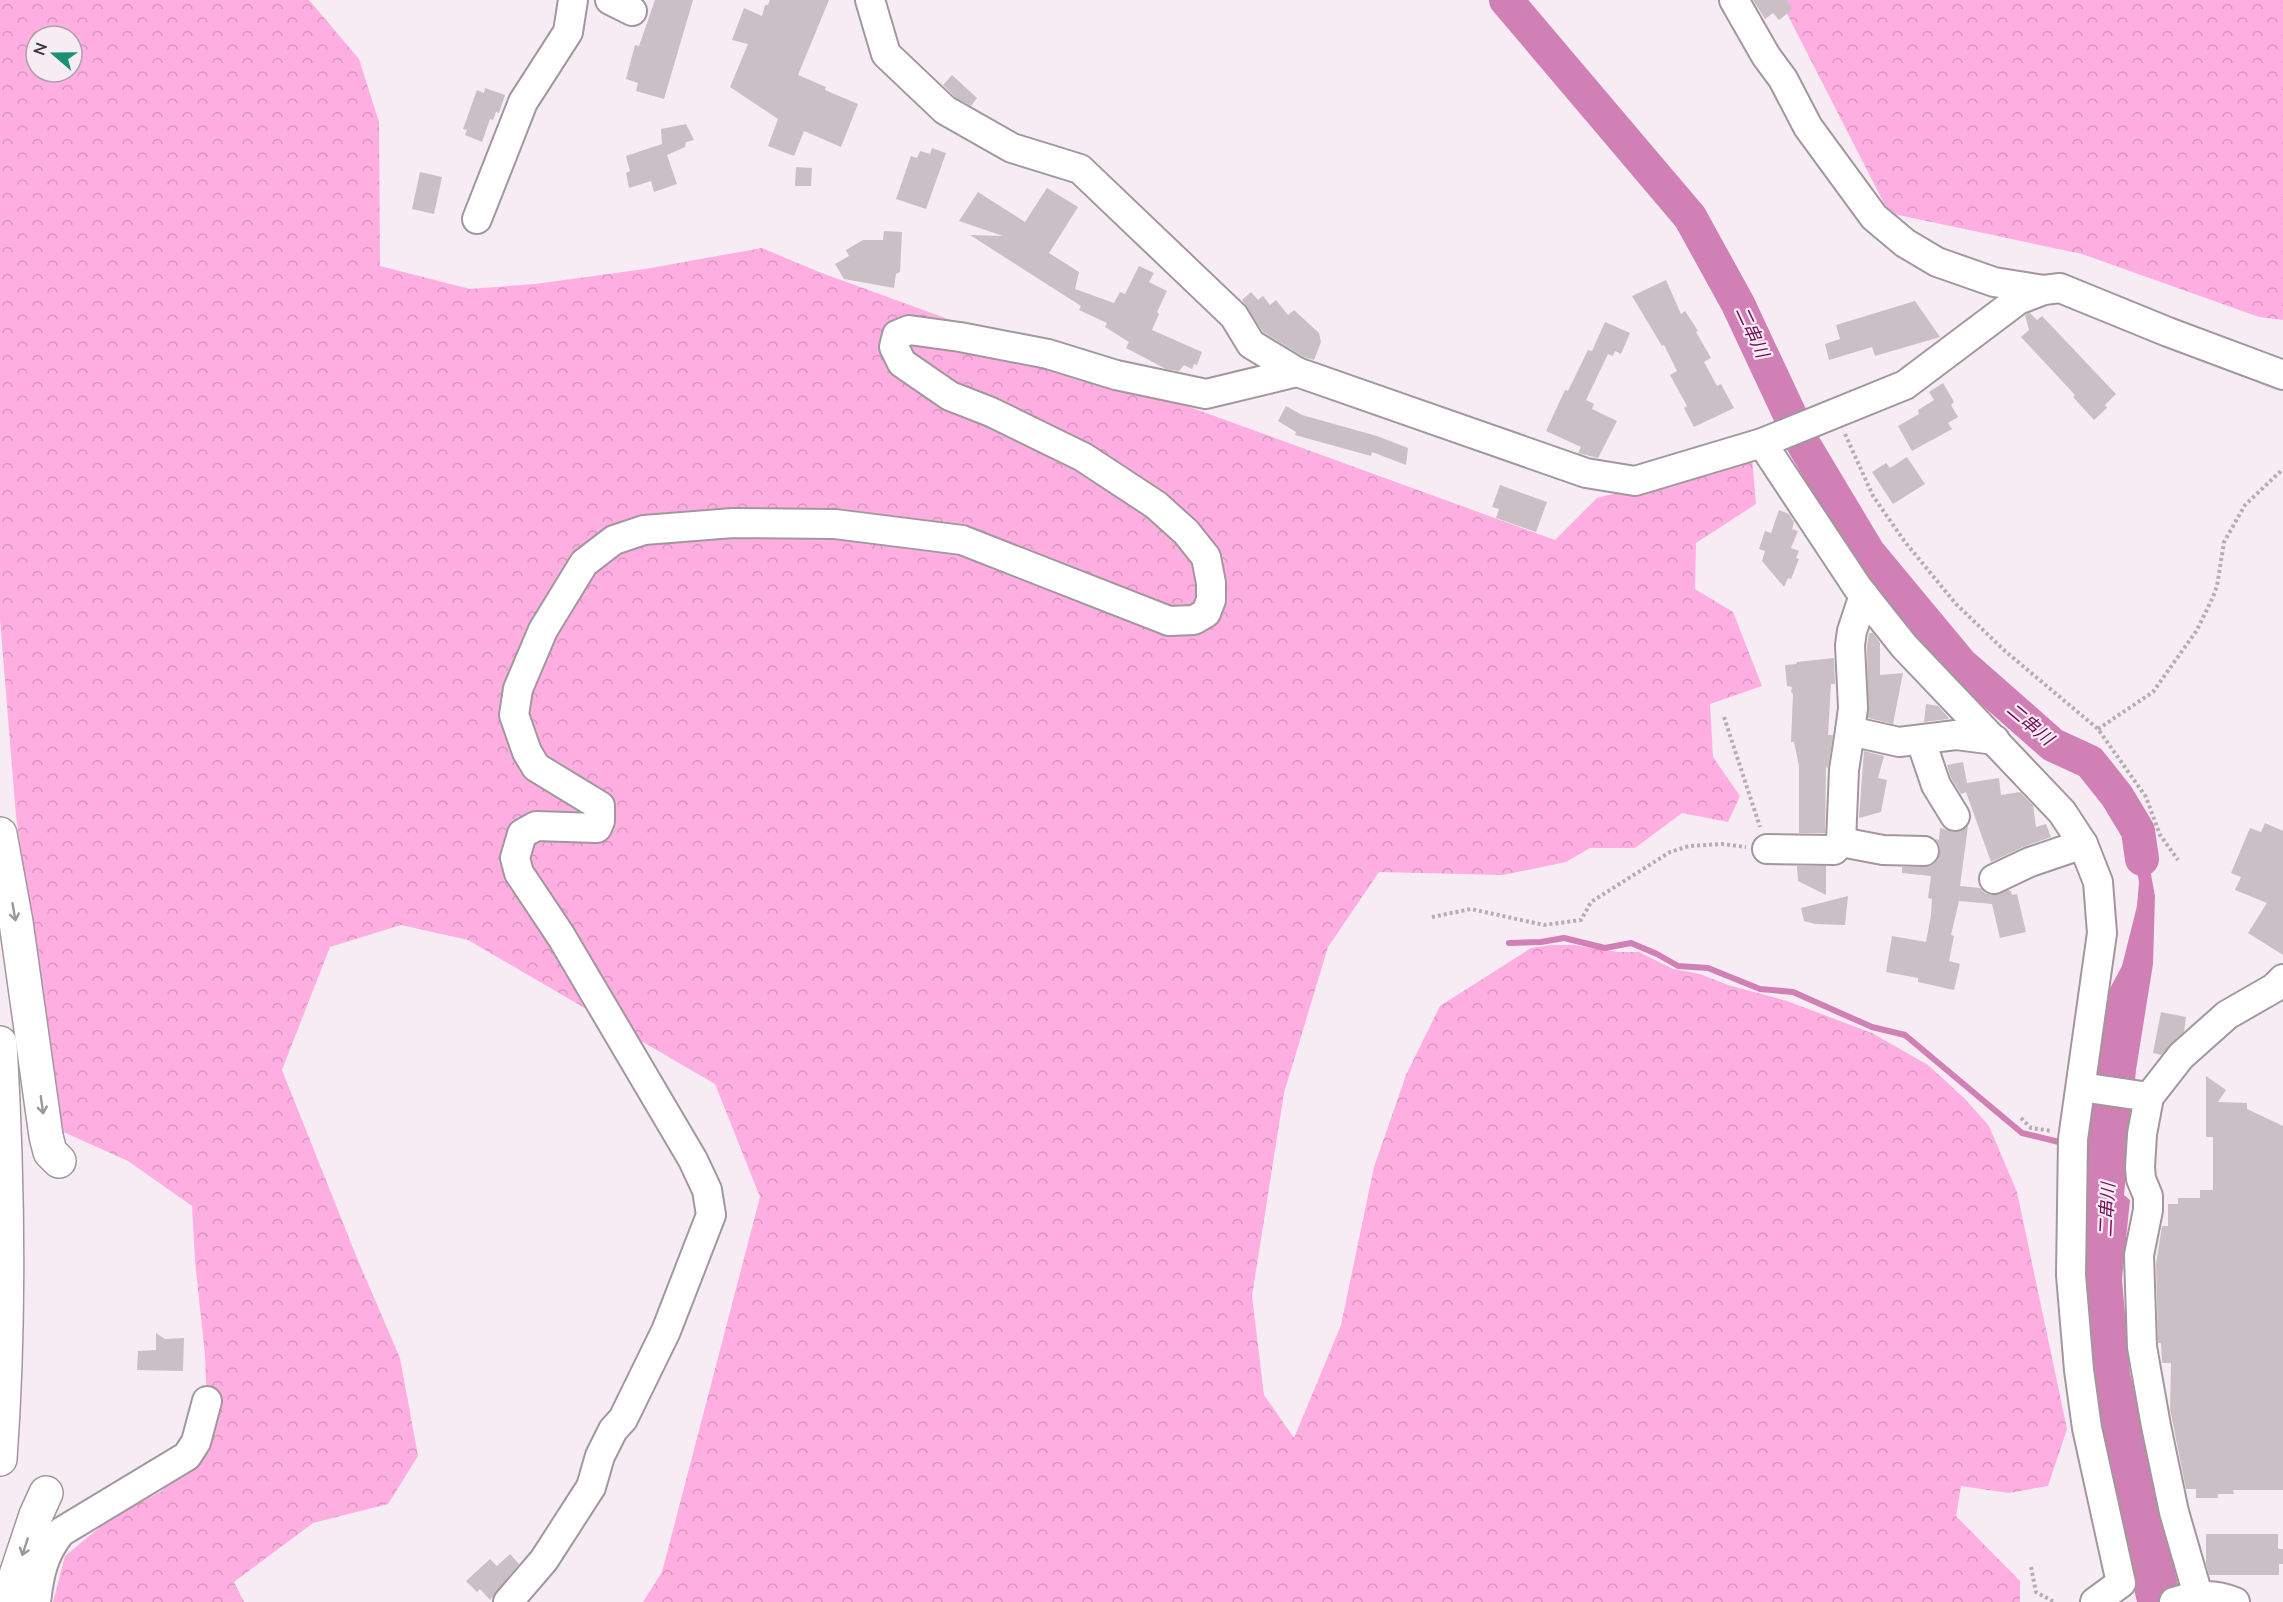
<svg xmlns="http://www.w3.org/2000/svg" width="2283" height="1602" font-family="'Nunito Sans','Noto Sans JP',sans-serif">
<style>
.forest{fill:url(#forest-crowns);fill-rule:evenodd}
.water{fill:#d180b5}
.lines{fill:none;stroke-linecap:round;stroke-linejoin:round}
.stream{stroke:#d180b5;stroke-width:6}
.river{stroke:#d180b5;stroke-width:34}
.building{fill:#cabfc5}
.minor-casing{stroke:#a2979d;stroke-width:32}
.highway-casing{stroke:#a2979d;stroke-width:36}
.path{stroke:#b6adb3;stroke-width:4;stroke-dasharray:3 3;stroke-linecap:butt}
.minor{stroke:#fff;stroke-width:28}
.highway{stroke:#fff;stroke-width:33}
.oneway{stroke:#9b989a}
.labels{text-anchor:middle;stroke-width:4.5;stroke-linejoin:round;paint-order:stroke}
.water-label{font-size:18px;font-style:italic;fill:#710e58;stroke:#f7ecf3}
</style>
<defs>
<pattern id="forest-crowns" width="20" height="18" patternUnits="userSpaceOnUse" patternTransform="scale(1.5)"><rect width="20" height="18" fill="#feaee1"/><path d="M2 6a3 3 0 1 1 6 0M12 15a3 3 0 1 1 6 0" fill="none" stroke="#da96c2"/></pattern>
</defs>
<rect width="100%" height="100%" fill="#f7ecf3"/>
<!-- forest -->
<g class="forest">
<path d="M0,0H309L359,59L379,122L380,266L470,289L535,284L645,269L762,248L819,272L1555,540L1597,498L1752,458L1756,504L1696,543L1695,589L1733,612L1762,686L1710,704L1713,757L1740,796L1728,822L1682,813L1635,848H1590L1566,862L1503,875L1379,872L1328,947L1284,1093L1252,1296L1264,1395L1294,1438L1341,1325L1374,1167L1406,1075L1440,1006L1531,948L1551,945H1575L1618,952H1639L1673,969L1700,974L1728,985L1787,1001L1872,1033L1928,1065L1965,1099L1989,1126L2017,1192L2067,1429L2048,1486L2009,1493L1961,1486L1956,1516L2020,1581V1602H643L662,1572L760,1197L715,1084L468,940L401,925L330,947L282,1070L357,1258L400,1358L418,1456L388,1504L313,1523L234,1582L244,1602H53L65,1556L111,1518L162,1491L208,1436L205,1355L195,1261L192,1206L128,1161L59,1130L46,1021L16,816L0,619ZM36,36H72V72H36Z"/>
<path d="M1780,0H2283V320L2259,317L2082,254L1889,213Z"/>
</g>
<!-- water -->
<path class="water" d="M2133,815L2148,849L2147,853L2155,896L2153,964L2136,1070L2124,1195L2130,1200L2122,1279L2130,1373L2182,1602H2137L2099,1439L2081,1253L2084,1145L2108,992L2122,966L2137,906L2139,882L2135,858L2122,819Z"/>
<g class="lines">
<!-- stream -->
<path class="stream" d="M1509,943L1541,942L1564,938L1605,948L1631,943L1657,954L1678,966L1708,968L1760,989L1793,992L1872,1027L1905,1035L2022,1133L2063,1143"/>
<!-- river -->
<path class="river" d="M1506,0L1690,217L1738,304L1804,445L1868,552L1961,664L2053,745L2090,762L2117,796L2138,831L2142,859"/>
</g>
<!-- building -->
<g class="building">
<path d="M655,0H693L664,99L636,91L638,83L626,79L635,45L639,46Z"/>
<path d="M770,0H829L798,75L826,87L825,90L858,104L841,147L804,131L794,156L768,146L778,119L730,87L748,44L732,40L744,8L762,16L765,5H768Z"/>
<path d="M1753,0H1789L1787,1L1793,9L1779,20L1773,13L1765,19Z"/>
<path d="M952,75L977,98L971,106L955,97L943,85Z"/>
<path d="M485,88L505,95L499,113L496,112L493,120L490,119L482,142L465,135L467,130L463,129L477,90L484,93Z"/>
<path d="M686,124L694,140L686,142L685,147L667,155L677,184L654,192L651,181L629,188L626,173L630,171L626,156L662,144L661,129Z"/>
<path d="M932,148L946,153L926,209L896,199L911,156L917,158L920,151L930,154Z"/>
<path d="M796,167L812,168L811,186H795Z"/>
<path d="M420,172L442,177L434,214L412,209Z"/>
<path d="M1047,188L1078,207L1049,253L1079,272L1075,289L1114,303L1120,292L1125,294L1139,266L1154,273L1149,282L1167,291L1157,312L1159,314L1152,330L1202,352L1197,365L1194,364L1192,369L1184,365L1179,371L1166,369L1126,348L1129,342L1105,327L1107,323L1079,310L1081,306L970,235L1003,236L959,221L978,192L1025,222Z"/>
<path d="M884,231L902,232L900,272L896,274L894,288L844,279L835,264L849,256L846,250L863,240H883Z"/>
<path d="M1666,280L1681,314L1685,311L1698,331L1696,332L1711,358L1704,362L1717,386L1721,384L1734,408L1694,427L1684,408L1687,406L1670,375L1677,371L1664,345L1662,346L1632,296Z"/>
<path d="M1251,292L1258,300L1263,296L1270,305L1276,300L1288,315L1294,310L1319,333L1321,342L1314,360L1304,357L1263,332L1242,300Z"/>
<path d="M1915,301L1940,337L1875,356L1872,347L1829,360L1825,344L1840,339L1836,325Z"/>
<path d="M2030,313L2037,320L2042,316L2116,394L2105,405L2107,408L2094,420L2073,397L2075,395L2021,337L2029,330L2025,315Z"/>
<path d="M1605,322L1630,333L1621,354L1615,351L1613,356L1608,354L1586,400L1594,404L1592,409L1617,421L1598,458L1578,453L1581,447L1546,431L1565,390L1568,391L1588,350L1592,351Z"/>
<path d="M1943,383L1954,402L1951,405L1958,417L1948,423L1952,429L1912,451L1898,426L1919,414L1918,410L1934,400L1929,392Z"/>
<path d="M1286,406L1302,415L1377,436L1408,448L1406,465L1372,452L1371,456L1295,435L1296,432L1278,421Z"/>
<path d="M1907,457L1925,484L1893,504L1872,472L1886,463L1890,468Z"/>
<path d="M1500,485L1547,502L1536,532L1496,518L1499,509L1492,507Z"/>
<path d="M1779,510L1789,514L1794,522L1792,529L1798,531L1791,548L1799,551L1796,558L1799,559L1791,579L1788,578L1784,587L1762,561L1765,551L1759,549L1765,531L1771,533Z"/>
<path d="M1869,633H1873L1880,643V675L1903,673L1893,724L1868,718L1867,646Z"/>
<path d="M1834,658L1835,684H1831L1828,735H1833L1828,768L1826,767L1825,833H1799V766L1794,742H1791L1793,694L1791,692L1792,687L1787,686L1785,665L1796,664L1797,662Z"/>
<path d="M1926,704L1938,706L1948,717V719L1924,722Z"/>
<path d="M1864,751L1884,756L1878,778L1887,780L1881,812L1859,818Z"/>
<path d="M1963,762L1967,783L1999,778L2001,795L2020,792L2033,805L2036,827L2046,824L2051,837L2023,847L1991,862L1966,792L1961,794L1951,778L1947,765Z"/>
<path d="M2265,823L2283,831V955L2248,933L2267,903L2235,890L2241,877L2231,873L2250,828L2261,832Z"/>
<path d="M1968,826L1960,886L1980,888L1985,893L1992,895L2008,890L2011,891L2012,895L2017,894L2026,932L2000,938L1992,904L1959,901L1951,935L1954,936L1949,961L1960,964L1954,990L1918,982V978L1886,972L1892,936L1926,942L1931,915L1932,899L1928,898L1931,876L1902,873V867H1924L1932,865L1938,860L1940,852L1939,844L1935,839L1939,840L1940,828L1956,832Z"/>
<path d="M1797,866H1826V895L1798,881Z"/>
<path d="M1848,896L1845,925L1815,924L1804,921L1801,908Z"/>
<path d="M2161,1012L2186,1017L2184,1032L2161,1055L2153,1053Z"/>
<path d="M2206,1076L2226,1090L2218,1102L2247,1103V1109L2283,1126V1490H2233L2234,1494H2218V1498H2196V1489H2186L2170,1409L2171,1363H2162L2161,1343H2158L2156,1264L2162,1226H2168V1204H2178V1198H2200V1190H2213V1137H2206Z"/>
<path d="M156,1333L165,1339L184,1338L183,1371L137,1370L138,1351L156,1350Z"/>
<path d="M2206,1534H2278V1549H2283V1564H2279V1575H2209L2206,1564Z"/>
<path d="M510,1554L519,1564L490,1600L480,1589L477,1592L466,1581L490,1559L497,1566Z"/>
</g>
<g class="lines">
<!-- minor casing -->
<g class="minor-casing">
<g id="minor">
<path d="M610,0L632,11"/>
<path d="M870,0L886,54L945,110L1012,148L1080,169L1234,316L1251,344L1297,372L1586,473L1635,481L1762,443L1905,385L2018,300L2044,290L2060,288L2168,332L2283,375"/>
<path d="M1734,0L1766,56L1783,79L1808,127L1874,217L1905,243L1937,262L1994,282L2044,290"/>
<path d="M477,219L523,102L568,32L573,0"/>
<path d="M1762,443L1858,588L1904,646L2062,812L2083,844L2098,882L2102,933L2073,1139L2071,1275L2079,1370L2087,1428L2121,1583L2095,1602"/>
<path d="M1850,731L1853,708L1850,645L1852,631L1864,595"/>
<path d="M1921,741L1936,785L1955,816"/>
<path d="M1841,842L1883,850L1924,851"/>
<path d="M1767,849L1834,850L1841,842L1844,770L1850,731L1899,742L1956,735L1995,740"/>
<path d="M1994,879L2030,862L2083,844"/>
<path d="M2081,1087L2149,1097"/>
<path d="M2198,1595L2174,1512L2156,1426L2142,1347L2139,1255L2148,1210V1196L2141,1179L2140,1167L2142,1134L2149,1097L2181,1056L2227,1015L2274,988L2283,979"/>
<path d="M36,1602C39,1575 43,1554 61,1532L187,1456L196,1442L207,1401"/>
<path d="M508,1602L544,1560L591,1487L600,1456L613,1430L623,1419L666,1331L711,1215L707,1190L693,1160L561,936L519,873L515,858L522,834L536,826L597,828L600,821V806L536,767L527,752L514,715L518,689L543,630L584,563L614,540L644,530L733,523L835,524L962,540L1169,621L1194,620L1206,613L1211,600V583L1206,557L1186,532L1156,505L1083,457L991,412L950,396L902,363L894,347L897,335L909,330L960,337L1048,354L1116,375L1206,394L1297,372"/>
<path d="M2174,1602C2197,1595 2213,1593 2235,1602"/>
</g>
</g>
<!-- highway casing -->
<g class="highway-casing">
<g id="highway">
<path d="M0,834L16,922L46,1136L50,1152L59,1161"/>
<path d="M0,1043C8,1181 10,1321 0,1459"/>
<path d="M7,1602L36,1515L46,1493"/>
</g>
</g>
<!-- path -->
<g class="path">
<path d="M1845,434L1873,496L1905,542L1956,604L2005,651L2098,729L2146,797L2160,835L2178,860"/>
<path d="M1724,717L1760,827"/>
<path d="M2098,729L2153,692L2197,630L2213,597L2217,586L2224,542L2245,505L2283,469"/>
<path d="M1432,917L1471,909L1544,925L1581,920L1591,902L1670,852L1689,846L1722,844L1746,847"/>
<path d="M2021,1118L2031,1128L2052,1131"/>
<path d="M2031,1567L2036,1592L2054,1602"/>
</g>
<!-- minor -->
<use href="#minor" class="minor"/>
<!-- highway -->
<use href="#highway" class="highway"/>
</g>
<!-- one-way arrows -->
<defs><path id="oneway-shaft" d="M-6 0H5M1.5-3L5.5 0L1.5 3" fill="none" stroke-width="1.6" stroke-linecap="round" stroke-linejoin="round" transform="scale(1.5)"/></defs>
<g class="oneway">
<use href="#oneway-shaft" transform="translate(14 912) rotate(80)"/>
<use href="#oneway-shaft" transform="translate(42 1105) rotate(82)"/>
<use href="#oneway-shaft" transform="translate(25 1547) rotate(108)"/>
</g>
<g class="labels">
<!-- water labels -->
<g class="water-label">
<text transform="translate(1752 332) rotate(65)" y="6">二串川</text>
<text transform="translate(2030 724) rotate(40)" y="6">二串川</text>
<text transform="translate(2107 1210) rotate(-87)" y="6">二串川</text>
</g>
</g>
<!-- north arrow -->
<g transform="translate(54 54) rotate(290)"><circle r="28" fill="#f7ecf3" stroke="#aaa2a7" stroke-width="1.5"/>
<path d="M0-4.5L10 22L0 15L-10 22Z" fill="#1a9174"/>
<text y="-9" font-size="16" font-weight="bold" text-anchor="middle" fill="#373235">N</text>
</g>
</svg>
